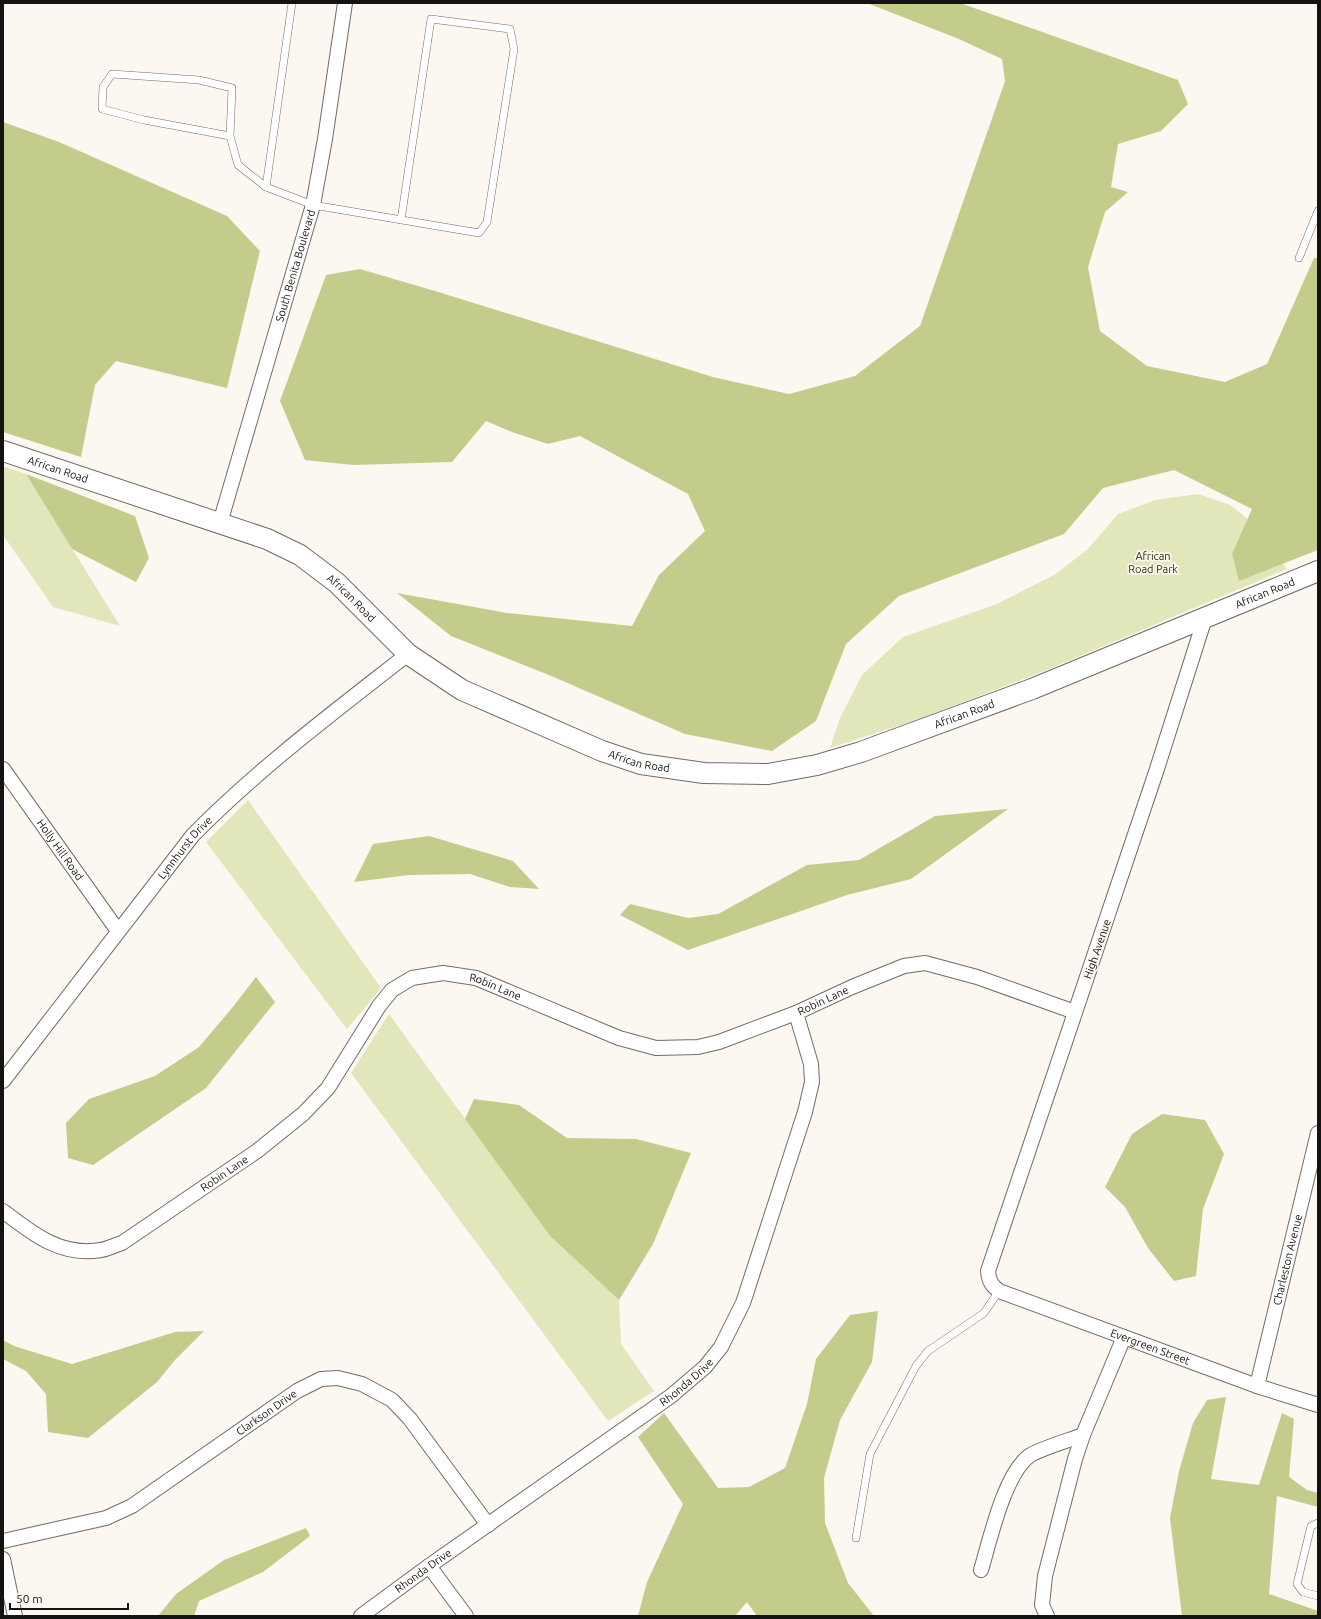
<svg xmlns="http://www.w3.org/2000/svg" width="1321" height="1619" font-family="Ubuntu,sans-serif">
<style>
.green{fill:#e1e7bb}
.forest{fill:#c4cc8b}
.lines{fill:none;stroke-linecap:round;stroke-linejoin:round}
.lane-casing{stroke:#716c67;stroke-width:8}
.street-casing{stroke:#716c67;stroke-width:16}
.secondary-casing{stroke:#716c67;stroke-width:22}
.lane{stroke:#fff;stroke-width:7}
.street{stroke:#fff;stroke-width:14}
.secondary{stroke:#fff;stroke-width:20}
.labels{text-anchor:middle;stroke-width:3.5;stroke-linejoin:round;paint-order:stroke}
.street-label{font-size:11px;fill:#151311;stroke:#fcf7f0}
.park-label{font-size:11px;fill:#2d3000;stroke:#fcf7f0}
</style>
<rect width="100%" height="100%" fill="#fcf7f0"/>
<!-- green -->
<g class="green">
<path d="M3,466L26,474L120,626L53,607L3,535Z"/>
<path d="M1198,494L1230,505L1258,527L1287,569L1044,671L916,720L830,748L840,718L862,675L903,637L997,604L1054,575L1087,550L1118,514L1155,500Z"/>
<path d="M248,800L381,988L347,1029L206,842Z"/>
<path d="M389,1014L550,1236L619,1300L621,1344L654,1391L608,1421L351,1073Z"/>
</g>
<!-- forest -->
<g class="forest">
<path d="M867,3H960L1178,80L1188,104L1161,131L1118,144L1111,187L1128,192L1105,212L1088,267L1100,331L1147,366L1225,382L1267,364L1314,258H1318V550L1239,581L1232,554L1252,509L1174,470L1103,488L1064,534L899,596L846,644L816,721L772,751L685,734L549,675L451,636L397,593L507,613L632,626L659,575L705,531L688,494L580,436L548,444L512,432L486,421L452,462L353,465L305,460L280,401L326,275L360,269L435,291L713,377L789,394L855,376L920,326L1005,81L1002,59L959,39Z"/>
<path d="M3,122L59,142L227,216L260,251L227,388L116,361L95,385L81,457L3,432Z"/>
<path d="M26,474L135,516L149,558L136,582L72,549Z"/>
<path d="M1008,809L911,879L847,895L688,950L620,915L630,904L688,918L718,914L807,865L859,860L935,816Z"/>
<path d="M429,836L513,861L539,889L510,887L470,874L409,875L354,882L373,844Z"/>
<path d="M256,977L275,1002L206,1088L93,1165L68,1158L66,1123L89,1099L155,1076L199,1047L232,1008Z"/>
<path d="M474,1099L519,1105L567,1138L636,1139L691,1153L653,1244L619,1300L550,1236L465,1119Z"/>
<path d="M1162,1114L1205,1120L1224,1154L1203,1209L1196,1276L1174,1281L1148,1248L1125,1207L1105,1187L1132,1134Z"/>
<path d="M878,1311L872,1362L840,1420L824,1478L825,1523L848,1583L874,1616H757L747,1602L735,1616H638L647,1582L683,1504L638,1437L664,1413L718,1488L749,1487L785,1468L807,1404L816,1359L850,1315Z"/>
<path d="M204,1331L175,1360L157,1382L88,1438L48,1432L46,1394L26,1371L3,1359V1340L14,1346L72,1364L175,1332Z"/>
<path d="M1226,1397L1211,1479L1259,1485L1282,1413L1294,1419L1289,1477L1307,1490L1318,1493V1507L1277,1496L1269,1594L1318,1611V1616H1182L1170,1518L1179,1471L1193,1423L1207,1400Z"/>
<path d="M306,1528L310,1536L263,1572L199,1601L194,1616H158L176,1594L224,1560Z"/>
</g>
<g class="lines">
<!-- lane casing -->
<g class="lane-casing">
<g id="lane">
<path d="M230,136L144,120L102,109L103,87L112,74L199,80L232,88L230,136L238,165L266,187L313,205L479,233L487,222L514,49L510,29L431,19L401,220"/>
<path d="M266,187L292,3"/>
<path d="M1299,258L1318,211"/>
<path d="M1318,1523L1311,1526L1297,1584L1303,1592L1318,1596"/>
<path d="M856,1538L870,1454L916,1366L928,1351L984,1313L999,1291"/>
</g>
</g>
<!-- street casing -->
<g class="street-casing">
<g id="street">
<path id="s1" d="M220,523L313,205L325,139L345,3"/>
<path id="s2" d="M1205,618L1156,772L988,1271C989,1281 991,1285 999,1291L1257,1386L1318,1405"/>
<path id="s3" d="M3,769L118,931"/>
<path id="s4" d="M3,1081L193,835C259,768 334,712 408,654"/>
<path id="s5" d="M3,1211C33,1234 61,1257 101,1250C108,1249 115,1245 122,1243L257,1151L303,1114L328,1088L379,1006L392,990L412,978L443,973L476,978L619,1038L656,1048L698,1047L719,1042L796,1013L852,987L904,966L925,963L977,977L1075,1012"/>
<path id="s6" d="M1257,1386L1318,1133"/>
<path id="s7" d="M3,1541L106,1518L132,1506L297,1391L321,1379L338,1378L362,1384L392,1400L410,1419L488,1525"/>
<path d="M3,1559L15,1616"/>
<path d="M429,1566L466,1616"/>
<path d="M981,1570C990,1540 1004,1475 1029,1456C1039,1449 1070,1440 1083,1435L1124,1337"/>
<path id="s8" d="M361,1616L429,1566L671,1396L705,1367L721,1347L743,1303L805,1112L812,1082L811,1064L796,1013"/>
<path d="M1047,1616L1042,1605L1045,1576L1075,1459L1083,1435"/>
</g>
</g>
<!-- secondary casing -->
<g class="secondary-casing">
<g id="secondary">
<path id="s9" d="M3,451L267,539L300,555L337,583L408,654L462,690L602,751L641,764L704,773L768,774L817,765L861,752L1032,689L1318,571"/>
</g>
</g>
<!-- lane -->
<use href="#lane" class="lane"/>
<!-- street -->
<use href="#street" class="street"/>
<!-- secondary -->
<use href="#secondary" class="secondary"/>
</g>
<g class="labels">
<!-- street labels -->
<g class="street-label">
<text dy="4" stroke="none"><textPath href="#s1" startOffset="268">South Benita Boulevard</textPath></text>
<text dy="4" stroke="none"><textPath href="#s9" startOffset="58">African Road</textPath></text>
<text dy="4" stroke="none"><textPath href="#s9" startOffset="1378">African Road</textPath></text>
<text dy="4" stroke="none"><textPath href="#s9" startOffset="382">African Road</textPath></text>
<text dy="4" stroke="none"><textPath href="#s9" startOffset="1054">African Road</textPath></text>
<text dy="4" stroke="none"><textPath href="#s9" startOffset="718">African Road</textPath></text>
<text dy="4" stroke="none"><textPath href="#s4" startOffset="296">Lynnhurst Drive</textPath></text>
<text dy="4" stroke="none"><textPath href="#s3" startOffset="99">Holly Hill Road</textPath></text>
<text transform="translate(1097 949) rotate(-71)" y="4">High Avenue</text>
<text dy="4" stroke="none"><textPath href="#s5" startOffset="616">Robin Lane</textPath></text>
<text dy="4" stroke="none"><textPath href="#s5" startOffset="964">Robin Lane</textPath></text>
<text dy="4" stroke="none"><textPath href="#s5" startOffset="255">Robin Lane</textPath></text>
<text dy="4" stroke="none"><textPath href="#s6" startOffset="130">Charleston Avenue</textPath></text>
<text dy="4" stroke="none"><textPath href="#s2" startOffset="873">Evergreen Street</textPath></text>
<text dy="4" stroke="none"><textPath href="#s8" startOffset="401">Rhonda Drive</textPath></text>
<text dy="4" stroke="none"><textPath href="#s7" startOffset="298">Clarkson Drive</textPath></text>
<text dy="4" stroke="none"><textPath href="#s8" startOffset="77">Rhonda Drive</textPath></text>
</g>
<!-- park labels -->
<g class="park-label">
<text x="1153" y="560">African<tspan x="1153" dy="13">Road Park</tspan></text>
</g>
</g>
<!-- border -->
<rect width="1321" height="1619" fill="none" stroke="#151311" stroke-width="8"/>
<!-- scale -->
<path d="M10 1603v6h118v-6" fill="none" stroke="#151311" stroke-width="2"/>
<text x="16" y="1603" font-size="12" fill="#151311" stroke="#fcf7f0" stroke-width="3" paint-order="stroke">50 m</text>
</svg>
